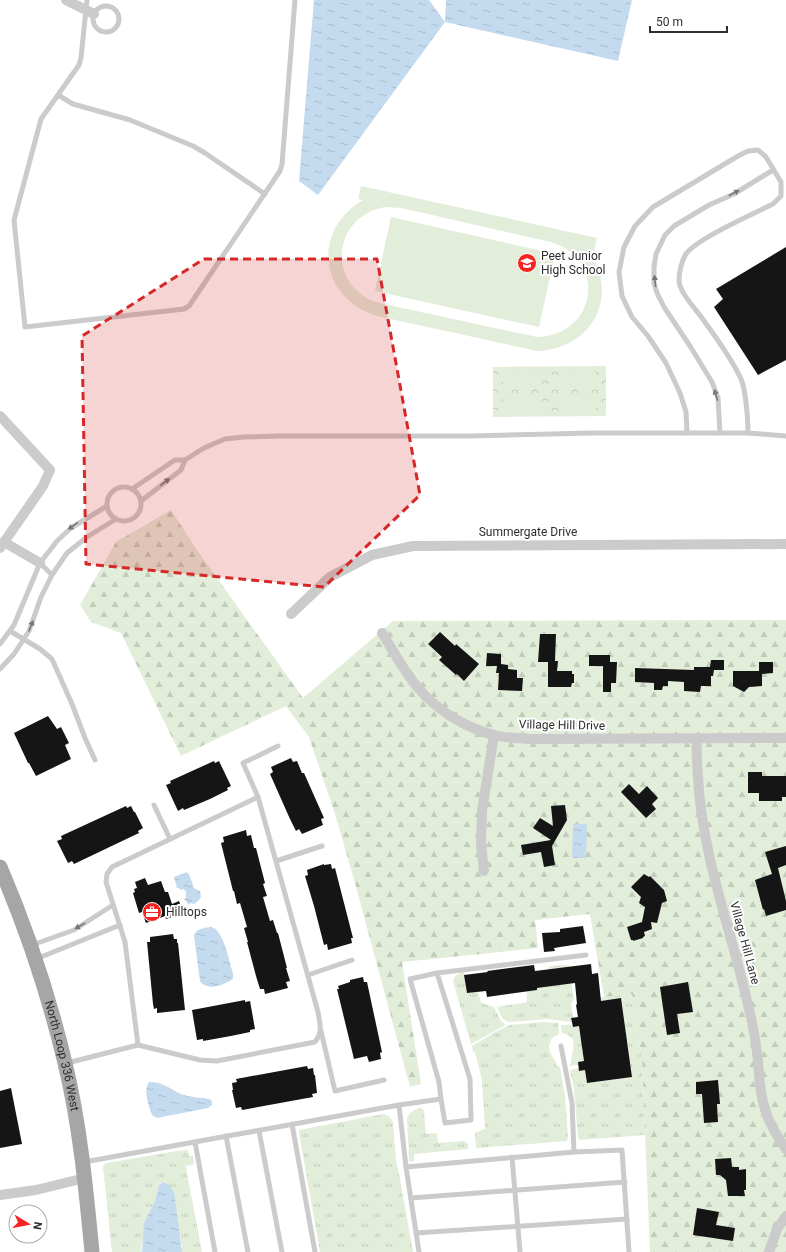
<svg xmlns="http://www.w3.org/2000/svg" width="786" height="1252" font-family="Roboto,sans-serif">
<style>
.grass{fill:url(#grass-tufts)}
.forest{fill:url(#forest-firs)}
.park{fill:url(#park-crowns)}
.pitch{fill:#e2edda;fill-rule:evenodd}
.water{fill:url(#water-ripples)}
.building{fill:#151515}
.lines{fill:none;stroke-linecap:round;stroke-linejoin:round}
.lane{stroke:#cbcbcb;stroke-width:5}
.street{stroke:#cbcbcb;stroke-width:10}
.primary{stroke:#a6a6a6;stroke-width:15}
.oneway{fill:#757575}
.marked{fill:#d62828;fill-opacity:0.2;stroke:#d62828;stroke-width:3;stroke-dasharray:8 5;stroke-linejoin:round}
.labels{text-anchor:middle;stroke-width:4;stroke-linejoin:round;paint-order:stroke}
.poi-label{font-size:12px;fill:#2e2e2e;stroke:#fff;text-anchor:start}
.street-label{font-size:12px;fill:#2e2e2e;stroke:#fff}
</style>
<defs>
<pattern id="grass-tufts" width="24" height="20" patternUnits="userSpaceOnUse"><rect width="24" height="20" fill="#e2edda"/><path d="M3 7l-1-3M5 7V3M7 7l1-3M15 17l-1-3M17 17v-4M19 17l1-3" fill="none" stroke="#c2ccbb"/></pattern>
<pattern id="forest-firs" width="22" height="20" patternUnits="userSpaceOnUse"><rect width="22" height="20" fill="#e2edda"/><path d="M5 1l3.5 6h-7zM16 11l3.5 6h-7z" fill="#c2ccbb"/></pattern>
<pattern id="park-crowns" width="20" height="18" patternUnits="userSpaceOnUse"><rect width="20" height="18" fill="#e2edda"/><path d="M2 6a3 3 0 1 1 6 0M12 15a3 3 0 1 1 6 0" fill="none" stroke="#c2ccbb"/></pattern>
<pattern id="water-ripples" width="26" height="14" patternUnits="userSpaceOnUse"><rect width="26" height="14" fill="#c4daee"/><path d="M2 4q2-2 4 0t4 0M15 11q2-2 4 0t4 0" fill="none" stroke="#a9bbcc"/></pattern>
</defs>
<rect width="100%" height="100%" fill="#fff"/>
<!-- grass -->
<g class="grass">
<path d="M569,965L574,1000L571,1003L573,1018H571V1022L548,1019L511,1022C502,1022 500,1014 497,1007L527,1002V991L537,988L566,984L564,968L549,969L548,968L550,966Z"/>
<path d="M464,971L467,993L478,992L481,1002L487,1005L494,1007L501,1021L505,1024L504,1026L471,1044L453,981L455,976Z"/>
<path d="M632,993L642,1059L645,1135L579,1140L578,1136L574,1090L570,1070L579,1068V1071L585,1070L587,1083L632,1077L628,1043L582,1049L584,1061L578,1062V1065L570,1066H569L571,1063C571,1051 581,1037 562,1033L561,1025H572L573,1027L579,1026L581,1039L626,1033L621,999L590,1003V999Z"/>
<path d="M543,1022L558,1023L559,1034L552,1038C544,1052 554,1054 557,1066L560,1067L565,1096L568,1135L567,1141L476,1148L475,1132L481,1131V1130L485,1129L482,1080L475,1052H473L472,1046L495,1032L510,1025Z"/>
<path d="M419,1108L423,1109L424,1112L426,1134L437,1133L438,1143L465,1141L466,1143H468V1149L414,1154V1161L410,1162L409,1160L407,1118L411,1112Z"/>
<path d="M383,1114L389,1116L393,1122L396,1161L400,1179L413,1252H320L299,1133V1130Z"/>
<path d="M188,1150L189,1156H193L194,1163L193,1165L186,1166V1168L202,1252H182V1246L165,1182L160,1183L158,1188L155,1201L150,1211L141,1247L142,1252H112L103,1167L106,1163L177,1151Z"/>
</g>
<!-- forest -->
<path class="forest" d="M171,510L197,550L303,698L393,621L786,620V1252H650L642,1059L632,994L604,997L590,914L535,920L538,948L402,962L421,1084L410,1087L355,883L335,814L309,737L286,706L181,756L121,633L91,622L80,605L116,542Z"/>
<!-- park -->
<path class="park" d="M606,366V416L493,417V367Z"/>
<!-- pitch -->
<g class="pitch">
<path d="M361,186L597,238L594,251L588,250C621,296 592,349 537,351L377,316C319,298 311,231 363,200L358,199ZM385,207L401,208L551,242C608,259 597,336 537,337L379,303C326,287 331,217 385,207Z"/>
<path d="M391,217L555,254L539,327L375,291Z"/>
<path d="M503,372H539L540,389H503Z"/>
<rect x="559" y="372" width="37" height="17"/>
<rect x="503" y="395" width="37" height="17"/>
<rect x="559" y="395" width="37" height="17"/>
</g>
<!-- water -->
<g class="water">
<path d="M314,0H429L445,22L446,0H632L618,61L445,22L318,195L299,181Z"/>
<path d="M573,824H587L586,858H572Z"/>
<path d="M187,872L188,874H189L194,888L200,891L201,897L198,901L194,904L190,903L189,905L184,899L186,898V891L183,889L180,890L179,888H177L174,877Z"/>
<path d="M210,927C214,928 216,929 218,932C225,940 230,963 233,974V979C224,985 208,992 200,981L194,936C195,929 204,928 210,927Z"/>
<path d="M149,1082C163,1081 172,1091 184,1095C192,1098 201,1097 209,1099L212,1101V1105L208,1108L157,1118L152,1115C149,1106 143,1091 149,1082Z"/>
<path d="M163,1182L169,1185L174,1192L182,1252H142L144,1223L155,1201L159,1185Z"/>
</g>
<!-- building -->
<g class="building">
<path d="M786,247V360L758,375L714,307L723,299L716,289Z"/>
<path d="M440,632L455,646L456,644L479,664L464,681L457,674L456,675L439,660L442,657L428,644Z"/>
<path d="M540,634H556L555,661H558L557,671H572V674H574V683H572L571,687H548V662H538Z"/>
<path d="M487,653L501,654V664L508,665V669L517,670V678H523L522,691L498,690L499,673H496L497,666H486Z"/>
<path d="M589,655H610V662H617L616,683H611V692H603V666H589Z"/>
<path d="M711,660H724V670H714L713,676H711V686H701L700,692L684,691V682L668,681V686H663L662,690H654V683L635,682V668L694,670V667H710Z"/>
<path d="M759,662H773V673L762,674V686L749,687L744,692L733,686V671H759Z"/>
<path d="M48,716L57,729L61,727L69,743L65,745L71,759L36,776L29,763H28L14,733Z"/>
<path d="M291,758L293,762L297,761L302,773H304L324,818L321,819L323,825L302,834L299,829L296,831L290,819L270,774L273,772L271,767Z"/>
<path d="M214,761L215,763L219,761L231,786L227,788L228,790L210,799L184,810L183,808L178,811L166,785L171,783L170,781Z"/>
<path d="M748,772H762V776H786V797H782V801H759V793H748Z"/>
<path d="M629,784L639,794L647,786L658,798L652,804L656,809L646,818L621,792Z"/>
<path d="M565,805L567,820L552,846L555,865L544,867L541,852L523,855L521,845L551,840L533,828L540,818L553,826L551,806Z"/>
<path d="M126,806L127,808L131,806L134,812H135L143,828L138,831L139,833L74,864L72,861L68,863L57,841L62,839L61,836Z"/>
<path d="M246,830L247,836L251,835L254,848H256L265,883L263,884L267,896L263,897L270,921L273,920L277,933H278L287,968H286L290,981L286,982L288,988L265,994L264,989H260L256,976L247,942H248L244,928L247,927L240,903L237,904L234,891H233L221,843L224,842L223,837Z"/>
<path d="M786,846V865L778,868L786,901V910L766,916L764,909L763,910L755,880L772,874L765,852Z"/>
<path d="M324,864V865L331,864L332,869L335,868L353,938H351L352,943L328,950L327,944L324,945L314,906L305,876L308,875L307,870Z"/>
<path d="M644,874L649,877L650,876L664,890L667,901L662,903L657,923L651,922L652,929L644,932L645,936L643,937V938L633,941V940H631L627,927L642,922L645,907L639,903L641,897L631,887Z"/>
<path d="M145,878L148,885L161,881L165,892H168L172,904L179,901L183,913L166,919L165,916L146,923L142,912L139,913L133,893L135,892L134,889L137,888L135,882Z"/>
<path d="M583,926L586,943L554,948L555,951L544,952L542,933L560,932V929Z"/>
<path d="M173,934L174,939H177V943H178L185,1010L157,1013V1008L154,1009L153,1004L147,942H150V937Z"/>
<path d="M591,964L592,974L598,973L601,1001L621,998L632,1077L587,1083L585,1070L579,1071L578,1062L584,1061L579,1026L573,1027L571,1018L578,1017L576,1005L577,1004L575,983L537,988V990L487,997L486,991L467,993L464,975L488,972L487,971L534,965L535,971Z"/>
<path d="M363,977L364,982H367L382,1052L380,1053L381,1059L369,1062L367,1056L354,1059L337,989H339L338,986L350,982V980Z"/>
<path d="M688,982L693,1012L677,1014L680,1033L667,1035L660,987Z"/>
<path d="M245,1000V1002L250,1001L255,1029L250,1030V1032L231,1036L203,1041V1039L197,1040L192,1010Z"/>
<path d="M307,1066L308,1069L313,1068L314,1075H315L317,1093L312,1094L313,1097L242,1110L241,1107L236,1108L232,1090H233L232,1083L237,1082L236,1079Z"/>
<path d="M718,1080L720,1104H717L718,1122L704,1123L702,1094H696V1082Z"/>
<path d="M11,1088L22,1144L0,1148V1091Z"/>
<path d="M731,1158L732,1167H739V1170L746,1169V1190H744L745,1196H728L726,1180L720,1175H716L715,1159Z"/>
<path d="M697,1208L719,1212L716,1225L735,1228L733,1241L693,1235Z"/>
</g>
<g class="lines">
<!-- lane -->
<g class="lane">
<path d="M87,0L81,58L79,65L41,119L14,220L25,327L184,309L189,306L280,171L282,164L295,0"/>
<circle cx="106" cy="19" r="13"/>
<path d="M58,95L73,104L130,120L193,146L205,153L265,194"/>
<path d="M687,433L686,412L680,393L666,363L648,336L632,317L622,296L619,272L624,247L635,226L653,207L738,156L748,151L758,150L766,157L781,182V196L773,204C755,213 696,239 686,254C682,260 679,272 679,280C679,292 695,308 702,318C716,338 731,357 741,379C746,390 748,421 748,433"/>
<path d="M720,433L718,398L712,382L690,346L664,307L657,293L654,283V267L656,254L665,235L674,226L709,205L734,194L773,170"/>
<circle cx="124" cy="504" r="17"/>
<path d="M132,489L175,460H185L204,448L225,439L244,437L279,436H470L592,433H748L786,436"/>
<path d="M141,501L181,470L185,460"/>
<path d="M40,563L52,575"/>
<path d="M10,631L40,649L52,659L72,704L85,738L95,760"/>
<path d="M0,644L14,625L40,563L57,541L71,528L107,506"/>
<path d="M0,669L14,654L29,631L41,597L52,575L67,553L87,537L116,519"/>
<path d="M154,805L170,839"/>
<path d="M276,861L322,846"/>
<path d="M32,945L74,930L113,905"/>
<path d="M36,959L120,925"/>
<path d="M437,973L586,955"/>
<path d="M308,975L352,960"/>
<path d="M321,1031L335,1091L384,1080"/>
<path d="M138,1045L125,942L106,882L107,874L112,867L258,797L243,763L278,746"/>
<path d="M561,1046L572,1103L574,1152L622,1150L629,1252"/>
<path d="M67,1063L138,1045L200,1060L217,1061L315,1042C323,1032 320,1025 318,1012L258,797"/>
<path d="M292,1124L315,1252"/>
<path d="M259,1131L282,1252"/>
<path d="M226,1136L248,1252"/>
<path d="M195,1142L215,1252"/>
<path d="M512,1157L520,1252"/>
<path d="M84,1162L399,1105"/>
<path d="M406,1167L399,1105L441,1099L445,1123L471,1120L470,1079L437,973L410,979L439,1082L441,1099"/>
<path d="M411,1198L625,1182"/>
<path d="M416,1233L627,1219"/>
<path d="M419,1252L406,1167L574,1152"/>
</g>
<!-- street -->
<g class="street">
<path d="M66,0L94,14"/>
<path d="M0,416L50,470L43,486L0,548"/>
<path d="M4,542L40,563"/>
<path d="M291,614L330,577L372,555L413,546L786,544"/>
<path d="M382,633C394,652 404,672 419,689C438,711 466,728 494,735C505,738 517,738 528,739L786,738"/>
<path d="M697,738C696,751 697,764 698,777C702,856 731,929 748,1005C753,1024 756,1042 758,1061C759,1076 760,1095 765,1109C769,1124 778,1137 786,1149"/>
<path d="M484,871L481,844L482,811L494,735"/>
<path d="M0,1195L36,1190L85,1178"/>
<path d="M769,1252L777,1229L786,1216"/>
</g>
<!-- primary -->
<path class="primary" id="s1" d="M0,867C27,930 49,996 65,1063C80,1125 86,1189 92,1252"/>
</g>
<!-- one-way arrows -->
<defs><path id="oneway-solid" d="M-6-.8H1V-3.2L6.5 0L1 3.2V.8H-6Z"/></defs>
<g class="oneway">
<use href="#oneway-solid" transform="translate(734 193) rotate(-28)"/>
<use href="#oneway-solid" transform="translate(655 281) rotate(-96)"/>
<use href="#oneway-solid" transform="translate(716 395) rotate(-106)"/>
<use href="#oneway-solid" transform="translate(165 482) rotate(-38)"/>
<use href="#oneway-solid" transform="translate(73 526) rotate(144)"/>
<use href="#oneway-solid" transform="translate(31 626) rotate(-68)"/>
<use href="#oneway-solid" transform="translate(80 926) rotate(149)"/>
</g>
<!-- marked area -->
<path class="marked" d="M204,259H377L420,495L324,587L86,564L82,336Z"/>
<!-- icons -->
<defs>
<g id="school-disc" transform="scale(1)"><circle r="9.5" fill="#f52420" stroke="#fff"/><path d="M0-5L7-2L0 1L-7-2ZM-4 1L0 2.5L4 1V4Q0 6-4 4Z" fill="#fff"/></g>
<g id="office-disc" transform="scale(1)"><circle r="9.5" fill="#f52420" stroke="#fff"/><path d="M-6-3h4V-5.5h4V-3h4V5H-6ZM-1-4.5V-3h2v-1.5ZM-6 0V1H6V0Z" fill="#fff"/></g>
</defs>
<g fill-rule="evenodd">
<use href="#school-disc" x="527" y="263"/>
<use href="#office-disc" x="152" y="912"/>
</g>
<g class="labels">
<!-- poi labels -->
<g class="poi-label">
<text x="541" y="260">Peet Junior<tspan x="541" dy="14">High School</tspan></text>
<text x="166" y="916">Hilltops</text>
</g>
<!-- street labels -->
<g class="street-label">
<text x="528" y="536">Summergate Drive</text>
<text transform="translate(562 725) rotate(1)" y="4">Village Hill Drive</text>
<text transform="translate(745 943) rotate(75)" y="4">Village Hill Lane</text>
<text dy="4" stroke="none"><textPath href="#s1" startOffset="199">North Loop 336 West</textPath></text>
</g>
</g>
<!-- north arrow -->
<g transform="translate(28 1224) rotate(100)"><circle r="19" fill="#ffffff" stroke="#ababab"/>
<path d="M0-3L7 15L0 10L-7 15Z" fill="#f52420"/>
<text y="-6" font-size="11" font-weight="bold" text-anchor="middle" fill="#2e2e2e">N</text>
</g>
<!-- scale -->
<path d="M650 26v6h77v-6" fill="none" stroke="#2e2e2e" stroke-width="2"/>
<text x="656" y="26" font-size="12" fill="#2e2e2e" stroke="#ffffff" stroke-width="3" paint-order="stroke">50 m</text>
</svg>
